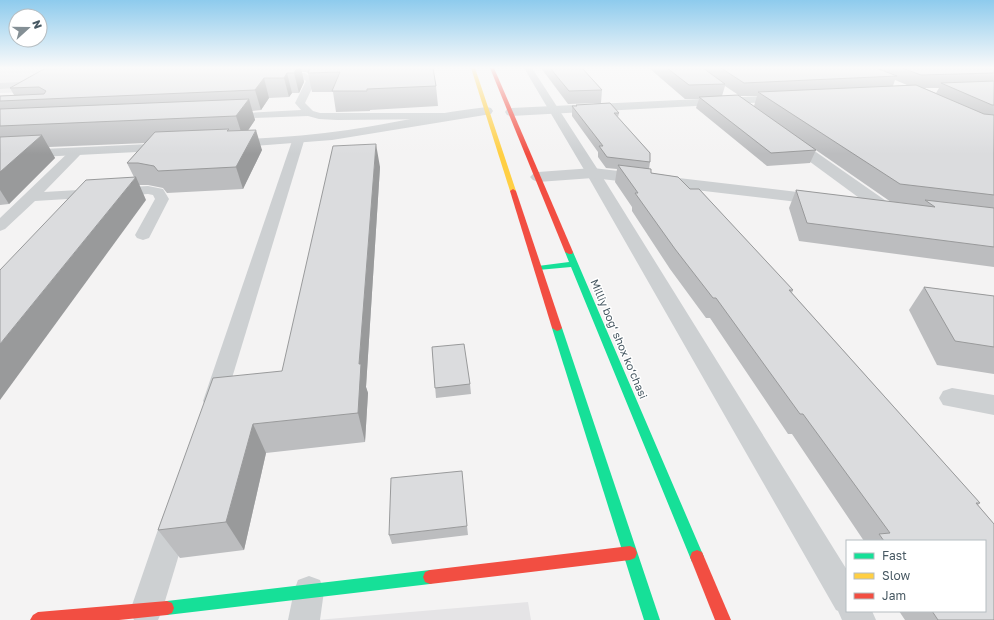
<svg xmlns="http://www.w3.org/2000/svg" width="994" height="620" font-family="'Golos Text',sans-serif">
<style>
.education{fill:#e5e4e6}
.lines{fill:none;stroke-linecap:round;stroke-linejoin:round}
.lane{fill:#cdd0d2;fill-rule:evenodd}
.street{fill:#cdd0d2;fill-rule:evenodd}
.fast{fill:#16e098;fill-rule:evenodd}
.slow{fill:#ffcf43;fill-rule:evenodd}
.jam{fill:#f24e42;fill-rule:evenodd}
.wall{fill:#bcbdbf;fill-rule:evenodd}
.shaded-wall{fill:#999a9b}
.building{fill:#dbdcde;stroke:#999a9b}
.labels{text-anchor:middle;stroke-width:3;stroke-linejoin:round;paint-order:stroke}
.street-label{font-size:11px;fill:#485963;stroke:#fff}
</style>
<rect width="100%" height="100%" fill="#f4f3f3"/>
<!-- education -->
<g class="education">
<path d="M0,68H156L132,88L0,93Z"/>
<path d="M528,602L531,620H317Z"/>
</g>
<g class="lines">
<!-- lane -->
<g class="lane">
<path d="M249,68H257L254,75L305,73L316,80L305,103L313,111L320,113H444L449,116L444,119L337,120L319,119L308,116L224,119L223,117L228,114L301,110L295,103L306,81L303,79L248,81L243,78Z"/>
<path d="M524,68H532L600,173L847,570V611H872L876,620H842L838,611L836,610L586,173Z"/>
<path d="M39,81L44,84L42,86L0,89V83Z"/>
<path d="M298,137L302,138L304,141L225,401L222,407L214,410L206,407L203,401L292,141L294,138Z"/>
<path d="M76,148L80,149L82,152L80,155L44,192L148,186L163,189L169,199L149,238L143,240L137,238L135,235L155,199L153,195L148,194L35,201L5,229L0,231V218L72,149Z"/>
<path d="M176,505L186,509L190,518L162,611L158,620H134L130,611L162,518L166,509Z"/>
<path d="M309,576L320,580L324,591L320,620H288L294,591L298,580Z"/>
</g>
<!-- street -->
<g class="street">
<path d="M785,95L789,97L791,99L789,101L511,116L507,115L505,112L507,109L511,108Z"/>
<path d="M487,107L491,108L493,111L491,114L332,140L229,148L224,147L222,144L224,141L229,140C269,138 309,136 348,130C394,123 440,112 487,107Z"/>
<path d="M788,135L793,136L889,203L892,207L889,211L883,212L877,211L783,142L781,139L783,136Z"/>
<path d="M171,143L176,144L178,147L176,150L0,159V151Z"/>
<path d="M593,168L823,195L829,196L831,200L829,204L823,205L593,178L538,182L533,180L530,177L533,174L538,172Z"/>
<path d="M952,388L994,395V415L943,405L939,398L943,391Z"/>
</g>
<!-- fast -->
<g class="fast">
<path d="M566,250H569L573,252L704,557L702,562L697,564L692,562L571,267L538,270L534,268L538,266L569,262L565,252Z"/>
<path d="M557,325L562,328L660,620H644L552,328Z"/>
<path d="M430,570L435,572L437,577L435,582L430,584L167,615L162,613L160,608L162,603L167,601Z"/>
</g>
<!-- slow -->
<path class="slow" d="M471,68H475L516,191L515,192L513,193L510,191Z"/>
<!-- jam -->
<g class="jam">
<path d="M490,68H494L573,252L572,254H569L565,252Z"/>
<path d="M513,189L516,191L562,328L560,330L557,331L552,328L510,191Z"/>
<path d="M630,546L635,548L637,553L635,558L630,560L430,584L425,582L423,577L425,572L430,570Z"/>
<path d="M697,550L702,552L731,620H715L690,557L692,552Z"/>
<path d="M167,601L172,603L174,608L172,613L167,615L119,620H30L33,615L38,612Z"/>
</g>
</g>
<!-- wall -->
<g class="wall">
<path d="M65,68H433L436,86L438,106L370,110V111L336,112L333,92H312L308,73L305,72H302L304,82L299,93H292L289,97L269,98L261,110L252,111L255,120L248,130L262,150L243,189L167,193L163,188L148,185H139L146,200L134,177L127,163L146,143L49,147L55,158L9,204L0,205V96L14,95L10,88Z"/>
<path d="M541,68H582L602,90L601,103L568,104Z"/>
<path d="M649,68H994V267L799,241L789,208L796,190L891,202L787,130L816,150L810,163L767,166L696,108L699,99H685ZM895,80L907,85L893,86ZM725,86L740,96H757L754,106L722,96ZM924,88H939L936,93Z"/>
<path d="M610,103L619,113L618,117L650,153V162L649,169H651V173L678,177L690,189H699L793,290L792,293L980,503L978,505L994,524V620H905L899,611H985V541H864L792,434H788L710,318H706L670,269L632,211V207L615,182L617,169L606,168L598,157V152L572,116V106H576V105Z"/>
<path d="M380,167L366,387L368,393L365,442L266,453L244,550L180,558L158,530L282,371Z"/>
<path d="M924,287L994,296V374L937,365L909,310Z"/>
<path d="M432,347L470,384L471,394L436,398Z"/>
<path d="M467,526L468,535L392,544L389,535Z"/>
</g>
<!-- shaded-wall -->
<g class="shaded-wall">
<path d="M297,68H301L304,82L299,93L294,73Z"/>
<path d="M287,73L292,93L289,97L284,78Z"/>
<path d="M264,78L269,98L261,110L255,90Z"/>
<path d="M249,99L255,120L243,138L236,116Z"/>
<path d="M256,130L262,150L243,189L236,167Z"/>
<path d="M42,135L55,158L9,204L0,190V172Z"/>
<path d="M376,144L380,167L366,387L368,393L365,442L358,413L359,364Z"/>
<path d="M136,177L146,200L0,400V344Z"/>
<path d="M253,424L266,453L244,550L226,522Z"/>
</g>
<!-- building -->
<g class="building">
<path d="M78,68H297L294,73H287L284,78H264L255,90L0,101V96L44,94L46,91L39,87L10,88L44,69Z"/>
<path d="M310,68H433L436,86L367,89V91H332L340,72L308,73Z"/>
<path d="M550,68H582L602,90L569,91Z"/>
<path d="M667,68H703L725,84L689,85Z"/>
<path d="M721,68H876L897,76L744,83Z"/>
<path d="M902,68H994V73L921,75Z"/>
<path d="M994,81V105H992L941,83Z"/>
<path d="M916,85L984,114L994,115V195L900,184L758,92Z"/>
<path d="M738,95L816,150L771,153L699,97Z"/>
<path d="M249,99L236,116L0,126V109Z"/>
<path d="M610,103L619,113H614L650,153V162L607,157L599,146H603L572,106H577L576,105Z"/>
<path d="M229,129L227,131L256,130L236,167L158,171L154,166L138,163H127L155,132Z"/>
<path d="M42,135L0,172V137Z"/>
<path d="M376,144L359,364H361L358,413L253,424L226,522L158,530L213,378L282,371L333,146Z"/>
<path d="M618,165L651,169V173L678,177L690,189H699L793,290H789L980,503H976L994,524V620H938L932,611H985V541H884L879,534L890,533L803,414H800L716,298H713L675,249L635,193H638Z"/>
<path d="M136,177L0,344V270L86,180Z"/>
<path d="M796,190L935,207L925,200L994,208V247L807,223Z"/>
<path d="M924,287L994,296V347L955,341Z"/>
<path d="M464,344L470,384L435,388L432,347Z"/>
<path d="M462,471L467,526L389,535L391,478Z"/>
</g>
<!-- sky -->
<linearGradient id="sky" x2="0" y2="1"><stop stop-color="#8ecbed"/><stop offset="0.44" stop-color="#fafafa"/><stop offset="1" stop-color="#fafafa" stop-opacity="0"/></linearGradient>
<rect width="994" height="154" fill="url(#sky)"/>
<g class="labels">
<!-- street labels -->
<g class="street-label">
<text transform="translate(619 339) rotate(67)" y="4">Milliy bog‘ shox ko‘chasi</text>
</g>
</g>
<!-- legend -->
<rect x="846" y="540" width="140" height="72" fill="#ffffff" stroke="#b6bdc1"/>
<rect x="854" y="553" width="20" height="6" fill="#16e098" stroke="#b6bdc1"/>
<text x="882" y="560" font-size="12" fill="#485963">Fast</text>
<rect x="854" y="573" width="20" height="6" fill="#ffcf43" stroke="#b6bdc1"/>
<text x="882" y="580" font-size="12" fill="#485963">Slow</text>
<rect x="854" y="593" width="20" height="6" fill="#f24e42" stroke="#b6bdc1"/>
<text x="882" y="600" font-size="12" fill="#485963">Jam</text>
<!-- north arrow -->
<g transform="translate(28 28) rotate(69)"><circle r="19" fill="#ffffff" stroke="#b6bdc1"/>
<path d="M0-3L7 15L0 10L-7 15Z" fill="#848f95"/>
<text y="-6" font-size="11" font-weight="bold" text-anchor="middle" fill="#485963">N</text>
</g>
</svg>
